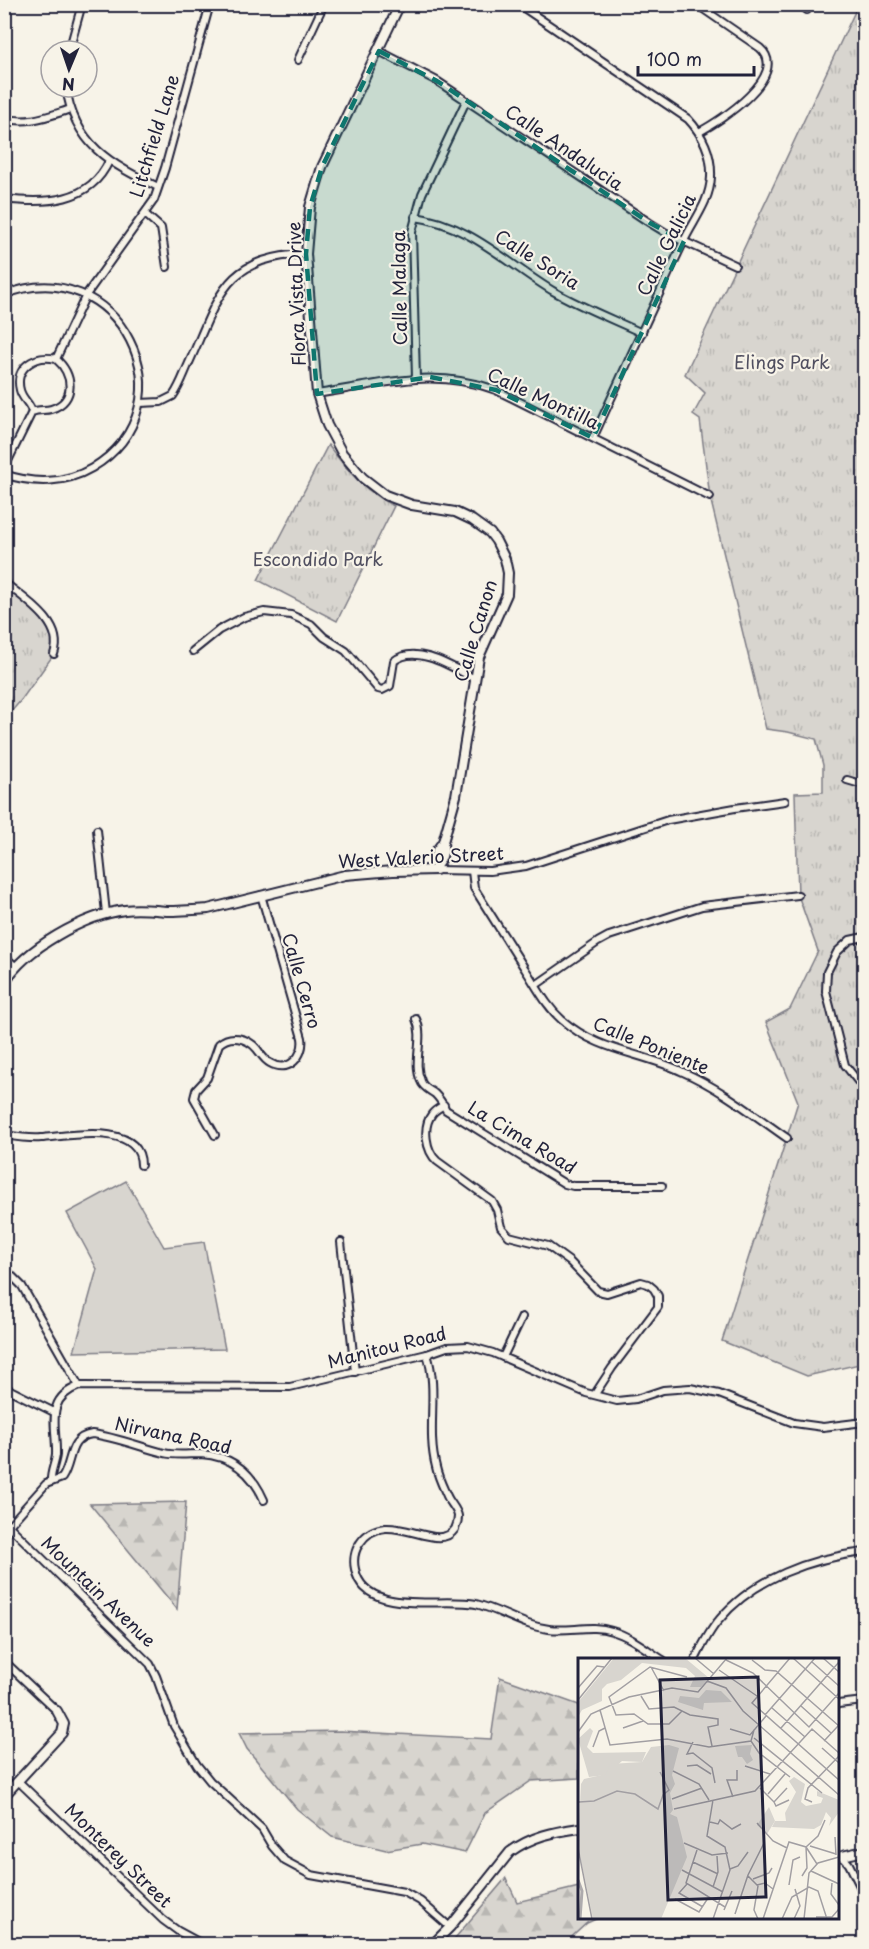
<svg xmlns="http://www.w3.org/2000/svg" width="869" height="1949" font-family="'Playpen Sans',sans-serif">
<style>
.grass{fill:#d8d5cf;stroke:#7d7c85;stroke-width:1.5}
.forest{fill:url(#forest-firs);stroke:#7d7c85;stroke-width:1.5}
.park{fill:url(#park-tufts);stroke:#7d7c85;stroke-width:1.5}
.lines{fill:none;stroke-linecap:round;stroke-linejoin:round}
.minor-casing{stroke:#22223b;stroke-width:10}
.tertiary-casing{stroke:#22223b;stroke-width:12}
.minor{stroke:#f7f3e8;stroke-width:6}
.tertiary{stroke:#f7f3e8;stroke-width:8}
.marked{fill:#0f766e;fill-opacity:0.2;stroke:#0f766e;stroke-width:4.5;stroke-dasharray:12 8;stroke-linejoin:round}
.labels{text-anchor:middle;stroke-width:4.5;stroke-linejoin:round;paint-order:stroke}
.street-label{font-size:18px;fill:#22223b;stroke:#f7f3e8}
.park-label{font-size:18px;fill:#504f60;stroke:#f7f3e8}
.inset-river{fill:none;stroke:#aeabad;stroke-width:3}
.inset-road{fill:none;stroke:#a29fa3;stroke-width:1.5}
.view{fill:#22223b;fill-opacity:0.15;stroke:#22223b;stroke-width:3}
.inset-edge{fill:none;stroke:#22223b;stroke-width:3}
</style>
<defs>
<pattern id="forest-firs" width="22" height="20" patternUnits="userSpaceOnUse" patternTransform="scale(1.5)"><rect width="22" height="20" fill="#d8d5cf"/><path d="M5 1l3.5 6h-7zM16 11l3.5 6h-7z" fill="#b9b7b3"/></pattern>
<pattern id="park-tufts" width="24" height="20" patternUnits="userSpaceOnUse" patternTransform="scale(1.5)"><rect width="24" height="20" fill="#d8d5cf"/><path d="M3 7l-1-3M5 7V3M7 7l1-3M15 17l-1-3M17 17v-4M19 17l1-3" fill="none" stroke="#b9b7b3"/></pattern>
</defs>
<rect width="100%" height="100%" fill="#f7f3e8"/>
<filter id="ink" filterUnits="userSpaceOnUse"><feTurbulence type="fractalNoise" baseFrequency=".0167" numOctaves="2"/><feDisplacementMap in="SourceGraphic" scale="12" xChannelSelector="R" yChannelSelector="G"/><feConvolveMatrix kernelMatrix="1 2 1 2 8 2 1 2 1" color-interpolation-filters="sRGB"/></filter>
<g filter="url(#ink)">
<!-- grass -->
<path class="grass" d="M126,1181L164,1247L204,1242L225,1349L74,1352L97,1269L67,1213Z"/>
<!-- forest -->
<g class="forest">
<path d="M186,1502L177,1609L90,1504Z"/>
<path d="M500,1677L579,1705V1778L531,1781L485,1813L465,1853L422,1844L386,1850L332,1837L297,1809L247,1749L239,1733L340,1731L491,1739Z"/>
<path d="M506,1878L517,1902L579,1887L580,1918H598L587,1923L564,1944H450Z"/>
</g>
<!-- park -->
<g class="park">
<path d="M858,5H864V1363L807,1376L722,1341L798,1102L766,1022L790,1009L818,951L798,895L795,793L823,792V765L816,739L788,732L766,729L710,497L700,420L693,415L705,393L685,374Z"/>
<path d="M328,445C347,470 365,492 394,506L337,621L258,580Z"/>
<path d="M5,582L55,631L54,654L22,699L5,719Z"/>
</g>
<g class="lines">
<!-- minor casing -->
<g class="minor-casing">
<g id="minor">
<path d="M518,4L688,119C703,135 712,154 711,177C710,202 693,221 683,243C652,308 623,373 593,438"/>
<path d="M696,4L760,48C791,75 720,121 699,132"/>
<path d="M800,4L807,10"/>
<path d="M69,51L82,4"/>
<path d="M379,51L437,81L650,223L668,234L735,265"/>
<path d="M298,60L324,4"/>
<path d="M66,87C74,144 110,164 158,187"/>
<path d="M4,118C28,125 48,116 71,109"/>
<path d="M4,199C45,204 90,203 109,161"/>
<path d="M145,214L161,228L167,267"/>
<path d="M415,217C469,224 508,264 553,291C581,307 612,319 642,333"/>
<path d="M4,295C117,248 197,405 92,468C65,484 33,484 4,474"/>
<path d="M416,378L412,232L422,194L466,101"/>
<path d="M317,394C381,384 432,367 496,390L710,497"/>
<path d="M140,403L161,402L173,396C180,386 184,374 189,363C219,297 223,257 306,254"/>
<path d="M32,412C30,403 22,399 20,390C14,367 36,354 56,359"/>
<path d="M4,469L32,412C39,409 45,411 51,409C77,401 73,373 56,359L86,295L154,200L165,168L210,4"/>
<path d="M4,582C25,600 65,623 54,654"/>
<path d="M193,651L219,630L244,617L264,612L291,615L311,624L324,637L346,651L378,689L382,690L390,686L394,661C416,643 454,668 475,679"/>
<path d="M847,780L864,785"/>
<path d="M97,830L106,913"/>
<path d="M436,870L490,871L526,866L668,820L735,808L785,801"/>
<path d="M472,871L474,888C491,915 508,942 525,969C537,987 546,1006 562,1020C599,1052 641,1052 683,1072C720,1088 754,1115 787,1138"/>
<path d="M864,937L850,940L837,952L827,972L826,991L845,1065L864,1089"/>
<path d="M4,956L16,967"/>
<path d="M536,985L598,942L609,936L702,906L798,895"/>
<path d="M416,1019C425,1038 412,1062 421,1081C423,1088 430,1090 435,1094C439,1098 443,1104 446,1110L565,1184L573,1186H662"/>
<path d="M444,1105C439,1108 435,1110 432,1114C422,1127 426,1151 437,1161L492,1201L497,1210L501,1227L509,1236L548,1246L570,1262L598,1291L607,1293L641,1282L648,1284L654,1289L658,1296V1307L612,1368L595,1394"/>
<path d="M4,1135C17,1137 29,1139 41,1138C68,1136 141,1121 141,1165"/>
<path d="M215,1135L194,1098L196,1090L207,1078L219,1044C230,1034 247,1037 257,1049C261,1054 264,1060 270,1063C288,1074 305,1056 302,1038L261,895"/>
<path d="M341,1242L355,1372"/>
<path d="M4,1268L22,1286L79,1386"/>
<path d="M427,1354C439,1391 426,1429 436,1467C438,1477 443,1487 447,1496C450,1503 457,1509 458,1516C458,1520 457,1525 455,1529C437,1556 386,1504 360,1543C355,1550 353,1560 355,1569C364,1617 442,1597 476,1604C501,1610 523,1626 549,1629C570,1632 591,1624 612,1631C630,1636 647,1650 663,1660"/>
<path d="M503,1357L522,1317"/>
<path d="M4,1387L54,1412"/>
<path d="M51,1482C50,1473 55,1464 56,1455C57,1426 44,1399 79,1386L290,1387L427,1354L447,1347L468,1346L493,1353L586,1393L617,1401L636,1399L663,1390L690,1388L719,1394L794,1423L823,1427L864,1422"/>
<path d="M4,1521L150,1664L156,1676L174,1726L197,1765L210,1781L262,1829L272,1846L285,1861L311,1875L404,1892L420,1901L450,1927"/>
<path d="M4,1531L46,1484L62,1478C73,1462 67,1438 92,1434C116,1437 140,1447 164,1453C176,1456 188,1454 201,1454C232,1456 252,1472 264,1500"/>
<path d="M695,1660C702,1646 709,1631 719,1620C754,1578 812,1558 864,1552"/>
<path d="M4,1661L57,1711"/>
<path d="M838,1704L864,1701"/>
<path d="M18,1781L163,1920L178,1931L202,1944"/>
<path d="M842,1856L849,1864L864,1894"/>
<path d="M4,1942L7,1944"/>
</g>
</g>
<!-- tertiary casing -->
<g class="tertiary-casing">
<g id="tertiary">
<path d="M436,866C443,858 444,852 443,842"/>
<path d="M4,983C25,948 85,915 125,910C139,908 153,910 167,911C181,911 194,910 208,909L345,875L393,871L436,870V857L437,850L443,842L456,796L479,657L507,594L508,573L505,559L496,541L490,533L472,520L455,512L412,505L385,495L363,478L342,453L327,425L317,394L306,254L310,207L322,167L400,4"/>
<path d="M4,1796L62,1733L64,1724L57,1711"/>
<path d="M838,1857L864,1851"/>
<path d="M433,1944L450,1927L510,1852C532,1836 553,1832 580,1828"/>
</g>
</g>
<!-- minor -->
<use href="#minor" class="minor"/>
<!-- tertiary -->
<use href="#tertiary" class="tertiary"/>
</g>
</g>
<!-- marked area -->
<path class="marked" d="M379,51L437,81L650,223L684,241L593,438L496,390L430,377L317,394L306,254L310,207L322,167Z"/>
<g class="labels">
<!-- street labels -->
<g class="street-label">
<text transform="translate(155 136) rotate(-73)" y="6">Litchfield Lane</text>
<text transform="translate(564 148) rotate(34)" y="6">Calle Andalucia</text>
<text transform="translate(667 245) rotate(-64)" y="6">Calle Galicia</text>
<text transform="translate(537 260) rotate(32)" y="6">Calle Soria</text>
<text transform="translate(400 288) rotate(-91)" y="6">Calle Malaga</text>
<text transform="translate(297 294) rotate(-92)" y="6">Flora Vista Drive</text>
<text transform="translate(543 399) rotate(25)" y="6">Calle Montilla</text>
<text transform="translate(476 631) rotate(-73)" y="6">Calle Canon</text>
<text transform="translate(421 858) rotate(-3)" y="6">West Valerio Street</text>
<text transform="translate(301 981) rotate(74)" y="6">Calle Cerro</text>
<text transform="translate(651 1046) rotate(22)" y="6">Calle Poniente</text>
<text transform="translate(522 1138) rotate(31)" y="6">La Cima Road</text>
<text transform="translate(387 1348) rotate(-14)" y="6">Manitou Road</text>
<text transform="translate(173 1436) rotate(12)" y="6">Nirvana Road</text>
<text transform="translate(98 1592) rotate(44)" y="6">Mountain Avenue</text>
<text transform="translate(118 1856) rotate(44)" y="6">Monterey Street</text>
</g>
<!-- park labels -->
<g class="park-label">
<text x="782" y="369">Elings Park</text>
<text x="318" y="566">Escondido Park</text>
</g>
</g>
<!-- overview -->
<g transform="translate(578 1658)">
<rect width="261" height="261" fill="#f7f3e8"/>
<path d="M12,70L15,73L9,89L15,95L68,94L64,104L44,103L28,117L11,119L0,81ZM174,87L172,96L175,102L169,106L164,99H160L157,88Z" fill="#d8d5cf"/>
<path d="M36,0H107L131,20L123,29H112L117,18L108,10L64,5L43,22L29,26L24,31V43L4,52L0,59L1,43ZM128,32L143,33L154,44L126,45L125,52L100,44L102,38L121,40ZM216,119L227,126L223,144L228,148L243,145L245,140L239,138V133L261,142V154L251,168L253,160L248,154L243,167L236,171L194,169L197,163H208L207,155L218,134L211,123Z" fill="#d8d5cf"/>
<path d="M91,87L101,90L94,117L97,126L92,135L95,152L92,156L99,159L109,199L83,261H15L0,187L3,126L6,121L28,116L32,106L64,104L73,89ZM191,149L197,163L189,176L179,167Z" fill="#d8d5cf"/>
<path class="inset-river" d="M0,222L4,233L2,261"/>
<path class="inset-road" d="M117,0L136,16M212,0L174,45L261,122M215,0L261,41M245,0L261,14M148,2L175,15L231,69L261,35M174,2L187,12L198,13L261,68M234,4L261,28M73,9L86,33M141,12L179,38M129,23L148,30L165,53L261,137M0,30L19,8L26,9M63,38L71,51L96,49L112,57L140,61V67L130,69L134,88M0,42L34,0M223,48L253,75M194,50L227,79M22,52L32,87L89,81L131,89L173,83L176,72M104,53L91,66H70L56,56L38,57L31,39L72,9L109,19M187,57L237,0M45,70L65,63M203,70L261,4M152,71L172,77L188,58M0,74L13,56L51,39L94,30L120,34L149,0M176,80L244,135M173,83L181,95L212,119M246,83L260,68M115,84L109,96L115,95L134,110L137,125M15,89L21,73L27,70M244,90L261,105M109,108L119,107L133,116M167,108L192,116M95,113L121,126L131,142M0,119V154M182,130L196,144L209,130M190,136L207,116M155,139L149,122H159V112M94,141L124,130M1,144L16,143L39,133L57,136L80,151L85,137L91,132L82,114M196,144L198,148L211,142M234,144L227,141L230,130L261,98M96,151L177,133L234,71L261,95M132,164L140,166L142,162L154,171L163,166M179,165L195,183L209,190M257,179L258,197M106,185L134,197L150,195M232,188L258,196M228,189L240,178L247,162M0,190L14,261M119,192L108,225L147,249M115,204L140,216M152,211L160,208L170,194M104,212L145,234M233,213L261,226M170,218L180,228L176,252L180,261M224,218L229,210L228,189M175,221L191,215L194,210M254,225L253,236L261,247M109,226L101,235L125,249M179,227L187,225L195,231M211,227L215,202L222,199M135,229L140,214L139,198M97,241L121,254L130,240M146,252L154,233M157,256L170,217L186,185M238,259H254L261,251M135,261L152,212L147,189L129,178L135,142M185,261L211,184L228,189L239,206M204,261L214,239L231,229L240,233L249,261M216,261L222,248L217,231M226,261L231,215L240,205L261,199"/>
<path class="view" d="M180,19L188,239L90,242L82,22Z"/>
<rect width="261" height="261" class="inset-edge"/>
</g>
<!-- margin -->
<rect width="869" height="1949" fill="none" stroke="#f7f3e8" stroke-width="24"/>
<rect x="12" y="12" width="845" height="1925" fill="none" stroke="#22223b" stroke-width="2" filter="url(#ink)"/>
<!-- north arrow -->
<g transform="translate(69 69) rotate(182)"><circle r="28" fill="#f7f3e8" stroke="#a29fa3" stroke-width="1.5"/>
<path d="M0-4.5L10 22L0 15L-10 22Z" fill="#22223b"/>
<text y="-9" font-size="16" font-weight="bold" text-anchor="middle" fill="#22223b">N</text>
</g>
<!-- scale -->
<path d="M638 66v9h116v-9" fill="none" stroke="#22223b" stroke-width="3"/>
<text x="647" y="66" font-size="18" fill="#22223b" stroke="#f7f3e8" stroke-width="4.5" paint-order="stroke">100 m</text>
</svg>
